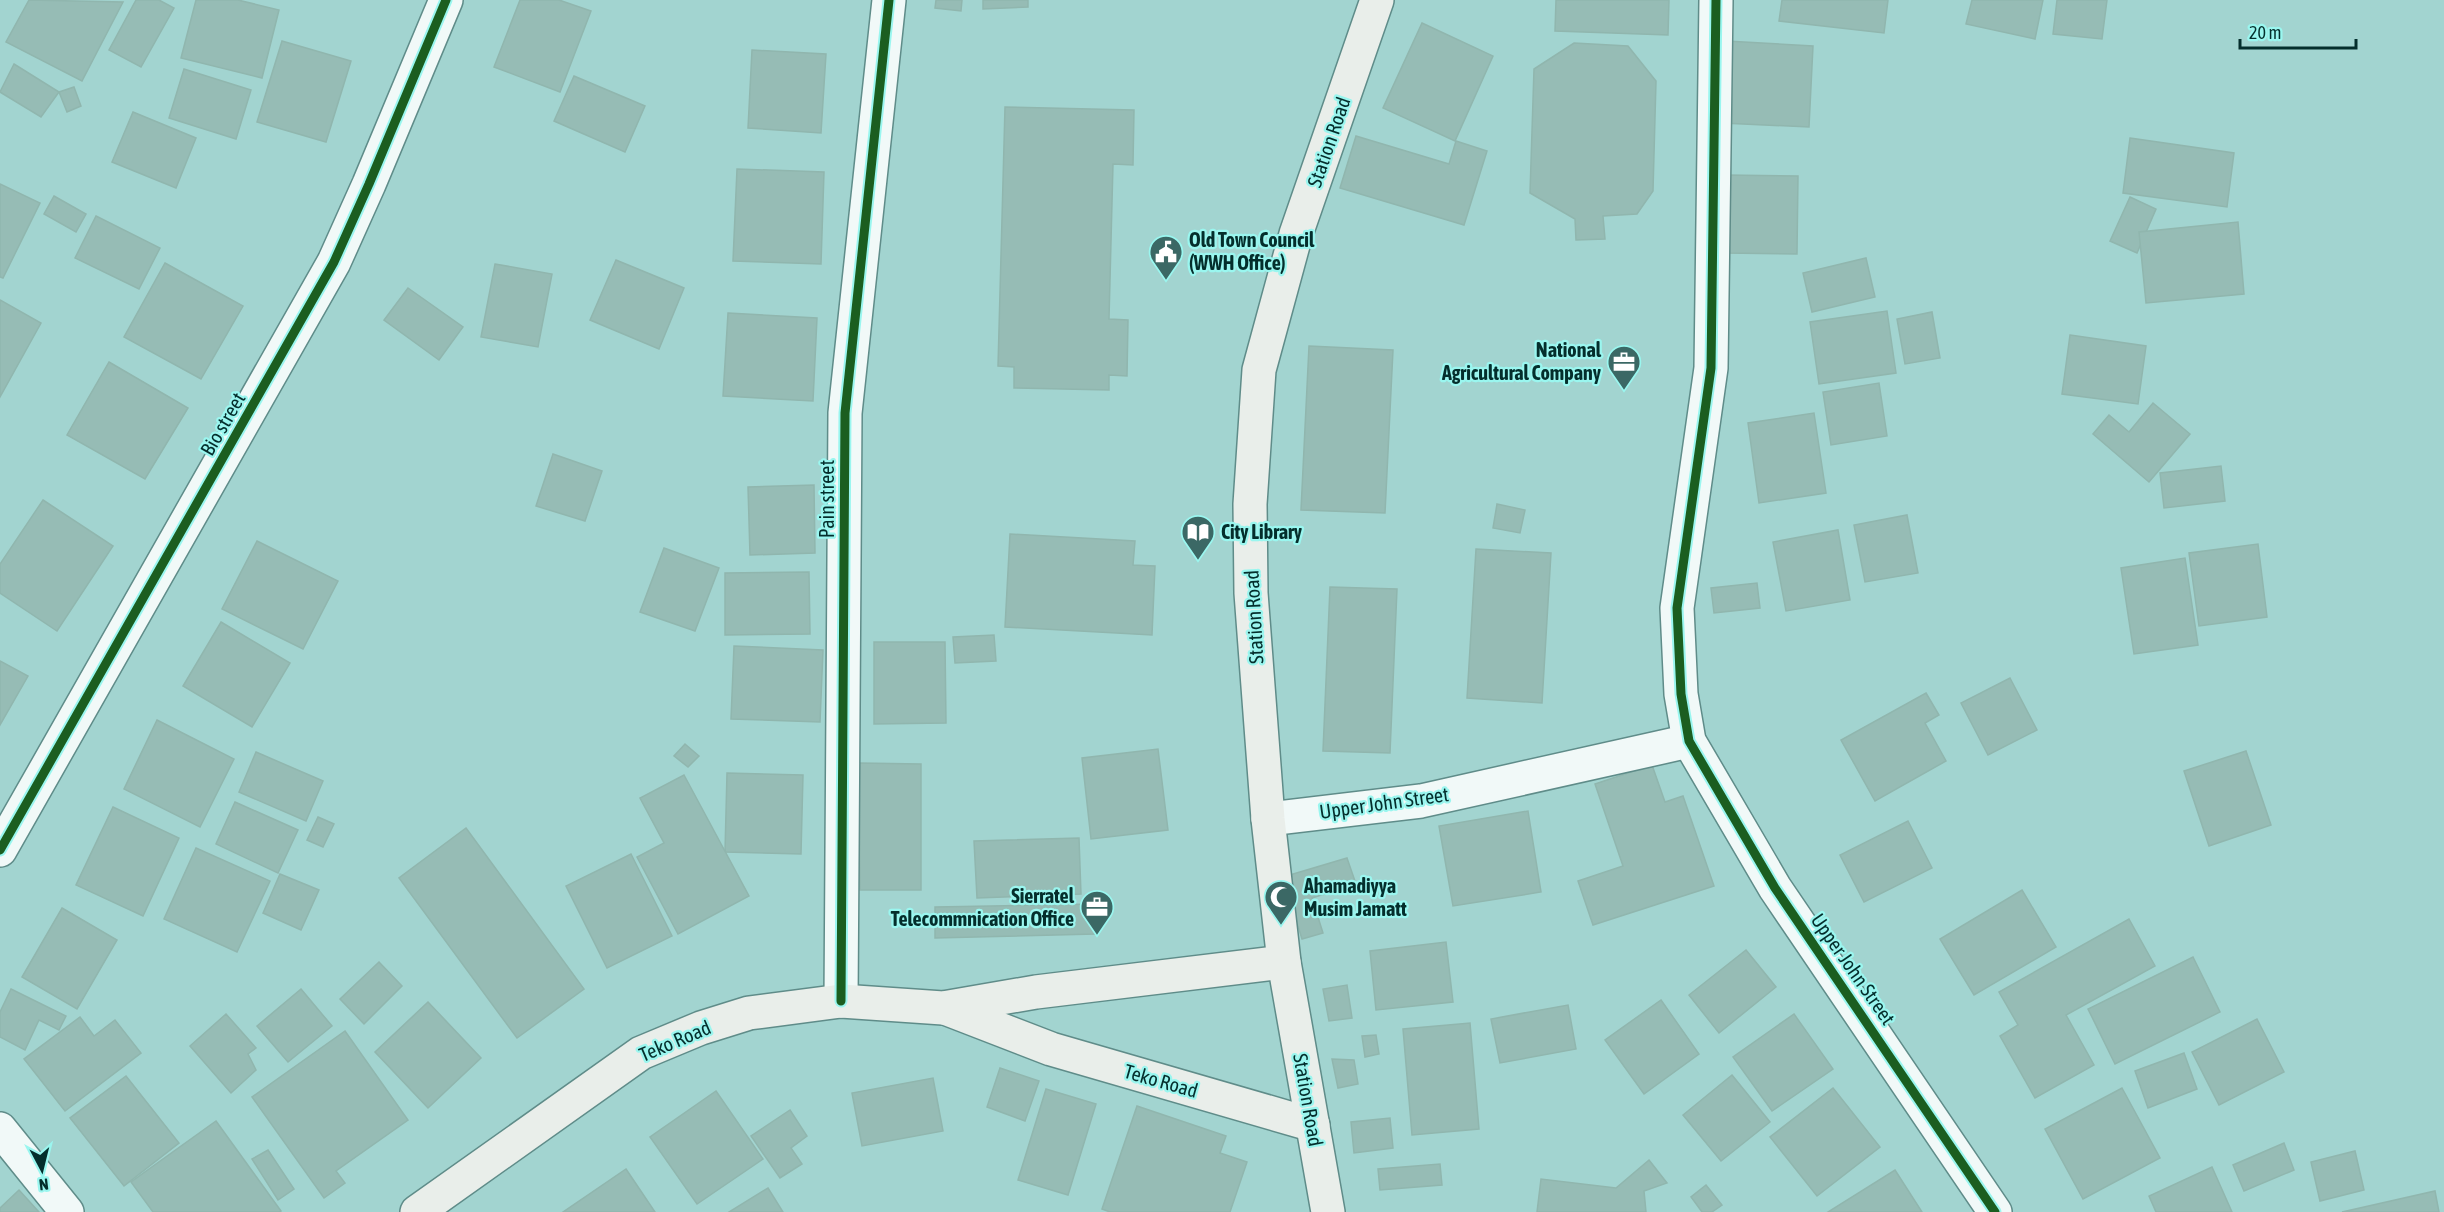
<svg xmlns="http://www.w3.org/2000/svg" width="2444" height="1212" font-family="'Asap Condensed',sans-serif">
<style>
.building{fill:#96bcb5;stroke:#90b6ae;stroke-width:1.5}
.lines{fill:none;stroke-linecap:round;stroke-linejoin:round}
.street-casing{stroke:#5f8c89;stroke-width:36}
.secondary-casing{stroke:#5f8c89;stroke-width:36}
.street{stroke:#f1f9f8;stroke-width:33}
.secondary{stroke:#e9eeea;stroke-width:33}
.cycleway-casing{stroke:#9af6ef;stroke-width:13}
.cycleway{stroke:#1b5e20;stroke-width:9}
.labels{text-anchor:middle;stroke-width:4.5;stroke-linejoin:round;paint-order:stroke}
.street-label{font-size:20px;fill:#042e2c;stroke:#9af6ef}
.poi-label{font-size:20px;font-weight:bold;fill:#042e2c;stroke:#9af6ef;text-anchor:start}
</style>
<rect width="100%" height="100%" fill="#a2d4d0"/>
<!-- building -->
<g class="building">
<path d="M29,0L123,2L82,81L6,42Z"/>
<path d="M136,0H159L174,8L141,67L109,50Z"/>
<path d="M196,0H238L279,10L262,78L181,58Z"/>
<path d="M520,0H559L591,11L560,92L494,67Z"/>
<path d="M936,0H962L961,11L935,8Z"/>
<path d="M983,0H1028V7L983,9Z"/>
<path d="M1556,0H1669L1668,35L1555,31Z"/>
<path d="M1782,0H1888L1884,33L1779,21Z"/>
<path d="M1972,0H2043L2035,39L1966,24Z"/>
<path d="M2057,0H2107L2102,39L2053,34Z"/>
<path d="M1422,23L1493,56L1455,141L1383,108Z"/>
<path d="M282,41L351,61L326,142L257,122Z"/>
<path d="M1726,41L1813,46L1809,127L1722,123Z"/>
<path d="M1574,43L1628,46L1656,81L1653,191L1637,214L1603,216L1605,239L1576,240L1575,219L1530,193L1534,69Z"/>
<path d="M752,50L826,54L821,133L748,128Z"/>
<path d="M14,64L59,92L41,117L0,92Z"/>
<path d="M184,69L251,90L236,139L169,118Z"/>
<path d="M574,76L645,106L625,152L554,121Z"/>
<path d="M74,87L81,106L67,112L59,92Z"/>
<path d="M1005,107L1134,110L1133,165L1113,164L1109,319L1128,320L1127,376L1109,375V390L1014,388V367L998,366Z"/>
<path d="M133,112L196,138L176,188L112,162Z"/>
<path d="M1356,136L1449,164L1456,141L1487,151L1464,225L1340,188Z"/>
<path d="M2130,138L2234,153L2227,207L2123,193Z"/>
<path d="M737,169L824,172L821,264L733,261Z"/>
<path d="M1726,175L1798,176L1797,254L1724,253Z"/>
<path d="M0,184L40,203L3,278L0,277Z"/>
<path d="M54,196L86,214L76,232L44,214Z"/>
<path d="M2130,197L2156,209L2137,253L2110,241Z"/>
<path d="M96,216L160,248L139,289L75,258Z"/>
<path d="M2238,222L2244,294L2146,303L2139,232Z"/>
<path d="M1866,258L1875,297L1812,312L1803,273Z"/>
<path d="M616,260L684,288L659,349L590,320Z"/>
<path d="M165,263L243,306L201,379L124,337Z"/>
<path d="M495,264L552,274L538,347L481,337Z"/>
<path d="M408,288L463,327L439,360L384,320Z"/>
<path d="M0,300L41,323L0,397Z"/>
<path d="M1887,311L1896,373L1819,384L1810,322Z"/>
<path d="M1932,312L1940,358L1905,364L1897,319Z"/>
<path d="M728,313L817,318L813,401L723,396Z"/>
<path d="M2070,335L2146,346L2138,404L2062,394Z"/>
<path d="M1309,346L1393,350L1385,513L1301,510Z"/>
<path d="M109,362L188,408L145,479L67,435Z"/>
<path d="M1879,383L1887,436L1831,445L1823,392Z"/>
<path d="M2153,403L2190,434L2149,482L2093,434L2109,415L2129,432Z"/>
<path d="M1814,413L1826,493L1759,503L1748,423Z"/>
<path d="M553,454L602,471L585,521L536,506Z"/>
<path d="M2221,466L2225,501L2164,508L2160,473Z"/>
<path d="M814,485L815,553L750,555L748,487Z"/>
<path d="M43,500L113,546L57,631L0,593V564Z"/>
<path d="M1497,504L1525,510L1520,533L1493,528Z"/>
<path d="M1907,515L1918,573L1865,582L1854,525Z"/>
<path d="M1838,530L1850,600L1786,611L1773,542Z"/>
<path d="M1010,534L1135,541L1133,565L1155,566L1152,635L1005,627Z"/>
<path d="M257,541L338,581L303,649L222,609Z"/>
<path d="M2258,544L2267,617L2199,626L2189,553Z"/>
<path d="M664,548L719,568L695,631L640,612Z"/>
<path d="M1476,549L1551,553L1542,703L1467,698Z"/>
<path d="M2185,558L2198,645L2134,654L2121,568Z"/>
<path d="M809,572L810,634L725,635V573Z"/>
<path d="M1757,583L1760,608L1714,613L1711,588Z"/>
<path d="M1330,587L1397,589L1390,753L1323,751Z"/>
<path d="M221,622L290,663L252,727L183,686Z"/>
<path d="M994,635L996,661L955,663L953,637Z"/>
<path d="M874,642H945L946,723L874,724Z"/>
<path d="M734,646L823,650L820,722L731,719Z"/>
<path d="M0,661L28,676L0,725Z"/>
<path d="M2010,678L2037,730L1988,755L1961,703Z"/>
<path d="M1926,693L1939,715L1925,723L1946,761L1875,801L1841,740Z"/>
<path d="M157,720L234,759L200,827L124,789Z"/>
<path d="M685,744L699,756L688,767L674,756Z"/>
<path d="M1158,749L1168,830L1091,839L1082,758Z"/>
<path d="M2246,751L2271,825L2209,846L2184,771Z"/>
<path d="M256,752L323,781L306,821L239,792Z"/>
<path d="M859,763L921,764V890H860Z"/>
<path d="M1652,765L1665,802L1683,796L1714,886L1593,925L1578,881L1623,866L1595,784Z"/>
<path d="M727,773L803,775L801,854L725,852Z"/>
<path d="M684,775L749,896L678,934L637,857L664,843L640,798Z"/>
<path d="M235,802L298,830L278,873L216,844Z"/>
<path d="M113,807L179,838L143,916L76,885Z"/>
<path d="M1528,811L1541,892L1453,906L1439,826Z"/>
<path d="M318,817L334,824L323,847L307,840Z"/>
<path d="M1908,821L1932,868L1864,902L1840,855Z"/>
<path d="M466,828L584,989L517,1038L399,878Z"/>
<path d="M1079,838L1081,894L977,898L974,841Z"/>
<path d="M196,848L270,881L237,952L164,919Z"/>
<path d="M631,854L672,936L607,968L566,886Z"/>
<path d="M1347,858L1356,884L1312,898L1323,933L1302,939L1283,877Z"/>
<path d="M280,874L319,890L301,930L263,913Z"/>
<path d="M2022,890L2056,947L1974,995L1940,939Z"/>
<path d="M1093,904L1095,934L935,938V907Z"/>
<path d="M62,908L117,940L77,1009L22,977Z"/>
<path d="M2129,919L2155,966L2066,1015L2094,1065L2035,1098L2000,1036L2018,1025L1999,992Z"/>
<path d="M1446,942L1453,1002L1376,1010L1370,951Z"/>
<path d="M1746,950L1776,987L1719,1033L1689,995Z"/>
<path d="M2193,957L2220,1012L2115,1064L2088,1009Z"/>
<path d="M379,962L402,986L364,1024L340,999Z"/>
<path d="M1347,985L1352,1018L1329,1021L1323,989Z"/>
<path d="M11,989L66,1016L59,1030L39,1020L25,1050L0,1037V1012Z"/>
<path d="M301,989L332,1026L288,1062L257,1026Z"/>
<path d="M1661,1000L1699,1054L1644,1094L1605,1040Z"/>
<path d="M428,1002L481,1058L428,1108L375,1052Z"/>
<path d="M1568,1005L1576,1049L1500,1063L1491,1019Z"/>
<path d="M226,1014L256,1048L248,1054L256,1070L231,1093L190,1046Z"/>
<path d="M1794,1014L1833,1069L1772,1111L1733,1057Z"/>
<path d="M80,1017L94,1036L115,1020L141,1053L65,1111L24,1059Z"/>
<path d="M2257,1019L2284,1072L2219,1105L2192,1052Z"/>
<path d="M1470,1023L1479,1129L1412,1135L1403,1029Z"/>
<path d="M345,1031L408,1120L336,1171L345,1183L324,1198L252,1097Z"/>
<path d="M1376,1035L1379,1054L1365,1057L1362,1036Z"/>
<path d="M2184,1053L2197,1089L2148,1108L2135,1071Z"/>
<path d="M1332,1059L1354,1060L1358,1084L1338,1088Z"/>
<path d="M1000,1068L1039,1081L1025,1121L987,1107Z"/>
<path d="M1732,1075L1770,1122L1721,1161L1683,1115Z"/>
<path d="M126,1076L179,1143L124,1186L70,1118Z"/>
<path d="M933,1078L943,1131L862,1146L852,1093Z"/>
<path d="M1833,1088L1880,1147L1817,1196L1770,1137Z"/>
<path d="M2122,1088L2160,1158L2083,1199L2045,1129Z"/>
<path d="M1046,1089L1096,1104L1068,1195L1018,1180Z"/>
<path d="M716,1091L763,1159L697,1204L650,1137Z"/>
<path d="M1137,1106L1226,1136L1220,1153L1247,1162L1230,1212H1110L1102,1209Z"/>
<path d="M790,1110L807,1136L791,1148L802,1164L780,1178L751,1136Z"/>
<path d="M1390,1118L1393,1148L1354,1153L1351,1122Z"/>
<path d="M216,1121L281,1211L279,1212H153L131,1182Z"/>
<path d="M2284,1143L2294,1170L2244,1191L2233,1165Z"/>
<path d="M268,1150L294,1189L278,1200L252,1159Z"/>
<path d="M2355,1151L2364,1190L2320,1201L2311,1162Z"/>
<path d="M1649,1160L1667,1183L1644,1191L1646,1212H1537L1541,1179L1616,1188Z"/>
<path d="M1440,1164L1442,1185L1380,1190L1378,1169Z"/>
<path d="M2212,1167L2232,1212H2156L2149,1196Z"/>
<path d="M626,1169L655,1212H563Z"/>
<path d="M1895,1170L1922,1212H1828Z"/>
<path d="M1706,1185L1722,1205L1712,1212H1702L1691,1197Z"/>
<path d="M768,1188L783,1212H729Z"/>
<path d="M19,1190L39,1212H0V1208Z"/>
<path d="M2435,1191L2439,1212H2342Z"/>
</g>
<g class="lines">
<!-- street casing -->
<g class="street-casing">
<g id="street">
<path d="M1716,0L1711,368L1677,608L1681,694L1689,741L1775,888L1995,1212"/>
<path d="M1268,819L1421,801L1689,741"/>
<path d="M0,850L334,262L369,184L446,0"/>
<path d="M841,1001L845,413L889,0"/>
<path d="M0,1129L67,1212"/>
</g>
</g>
<!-- secondary casing -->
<g class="secondary-casing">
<g id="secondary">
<path d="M945,1008L1051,1049L1313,1125"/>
<path d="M417,1212L641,1053L701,1028L749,1013L841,1001L943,1008L1036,992L1284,962"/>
<path d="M1328,1212L1284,962L1268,819L1251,593L1250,504L1259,370L1296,234L1377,0"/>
</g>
</g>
<!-- street -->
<use href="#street" class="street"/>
<!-- secondary -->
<use href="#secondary" class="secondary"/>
<!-- cycleway casing -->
<g class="cycleway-casing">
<g id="cycleway">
<path d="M1716,0L1711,368L1677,608L1681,694L1689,741L1775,888L1995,1212"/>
<path d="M0,850L334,262L369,184L446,0"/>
<path d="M841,1001L845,413L889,0"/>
</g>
</g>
<!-- cycleway -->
<use href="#cycleway" class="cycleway"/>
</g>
<!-- icons -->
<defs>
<g id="civic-pin" transform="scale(1.725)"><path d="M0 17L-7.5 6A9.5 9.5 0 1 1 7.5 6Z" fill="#3b6865" stroke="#9af6ef"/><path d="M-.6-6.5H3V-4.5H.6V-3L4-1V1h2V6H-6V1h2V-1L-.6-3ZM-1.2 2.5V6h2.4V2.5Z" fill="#fff"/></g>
<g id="office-pin" transform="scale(1.725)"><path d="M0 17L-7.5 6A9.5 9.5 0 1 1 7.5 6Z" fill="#3b6865" stroke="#9af6ef"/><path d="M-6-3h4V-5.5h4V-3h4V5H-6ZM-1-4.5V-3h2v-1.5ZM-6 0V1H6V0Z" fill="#fff"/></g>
<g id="library-pin" transform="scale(1.725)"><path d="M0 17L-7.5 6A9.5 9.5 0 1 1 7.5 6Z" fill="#3b6865" stroke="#9af6ef"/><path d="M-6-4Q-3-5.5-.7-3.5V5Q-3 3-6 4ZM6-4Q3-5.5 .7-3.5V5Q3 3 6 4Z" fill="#fff"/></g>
<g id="mosque-pin" transform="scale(1.725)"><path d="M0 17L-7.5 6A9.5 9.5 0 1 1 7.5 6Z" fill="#3b6865" stroke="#9af6ef"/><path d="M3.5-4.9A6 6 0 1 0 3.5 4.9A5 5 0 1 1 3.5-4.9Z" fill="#fff"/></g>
</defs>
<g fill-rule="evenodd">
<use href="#civic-pin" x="1166" y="252"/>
<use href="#office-pin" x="1624" y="362"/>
<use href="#library-pin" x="1198" y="532"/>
<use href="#mosque-pin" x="1281" y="897"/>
<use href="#office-pin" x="1097" y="907"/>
</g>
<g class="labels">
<!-- street labels -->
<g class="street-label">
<text transform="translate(1329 142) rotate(-71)" y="7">Station Road</text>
<text transform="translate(223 424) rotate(-60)" y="7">Bio street</text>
<text transform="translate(827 499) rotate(-90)" y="7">Pain street</text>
<text transform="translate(1254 617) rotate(-93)" y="7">Station Road</text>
<text transform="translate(1384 803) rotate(-8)" y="7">Upper John Street</text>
<text transform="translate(1853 969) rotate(55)" y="7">Upper John Street</text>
<text transform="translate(675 1041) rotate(-23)" y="7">Teko Road</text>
<text transform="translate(1161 1081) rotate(16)" y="7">Teko Road</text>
<text transform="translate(1308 1100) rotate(80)" y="7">Station Road</text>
</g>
<!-- poi labels -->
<g class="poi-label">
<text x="1189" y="247">Old Town Council<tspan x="1189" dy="23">(WWH Office)</tspan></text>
<text x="1601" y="357" text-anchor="end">National<tspan x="1601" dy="23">Agricultural Company</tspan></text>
<text x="1221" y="539">City Library</text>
<text x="1304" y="893">Ahamadiyya<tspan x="1304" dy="23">Musim Jamatt</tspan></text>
<text x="1074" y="903" text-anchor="end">Sierratel<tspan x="1074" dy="23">Telecommnication Office</tspan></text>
</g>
</g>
<!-- north arrow -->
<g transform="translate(42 1170) rotate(173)" stroke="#9af6ef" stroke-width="4.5" paint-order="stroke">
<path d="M0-4.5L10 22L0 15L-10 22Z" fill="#042e2c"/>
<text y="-9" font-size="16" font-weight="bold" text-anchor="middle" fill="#042e2c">N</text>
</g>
<!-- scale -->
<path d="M2240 39v9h116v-9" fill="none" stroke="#042e2c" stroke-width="3"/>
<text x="2249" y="39" font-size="18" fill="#042e2c" stroke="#9af6ef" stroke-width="4.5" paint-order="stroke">20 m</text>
</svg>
